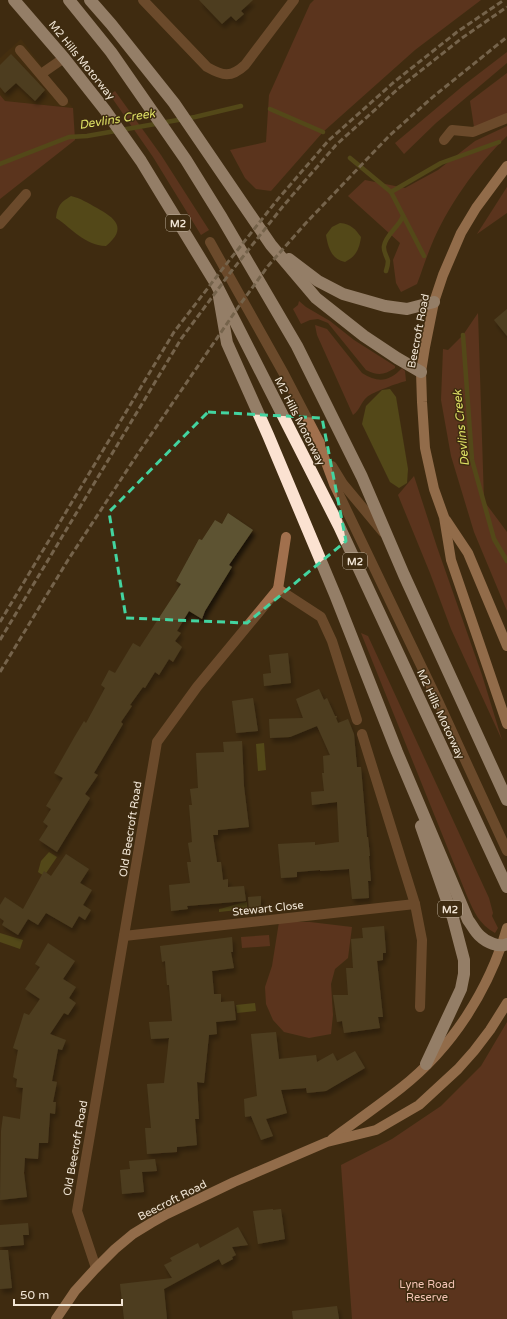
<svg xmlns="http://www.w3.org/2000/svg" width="507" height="1319" font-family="'Varela Round',sans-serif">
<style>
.built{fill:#49310e}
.green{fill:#7c3f2d}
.water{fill:#6a6b23}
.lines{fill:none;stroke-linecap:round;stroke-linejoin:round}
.stream{stroke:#6a6b23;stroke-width:4.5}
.building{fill:#5d5333;filter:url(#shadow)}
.minor{stroke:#a1704d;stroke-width:10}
.major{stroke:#f7ba90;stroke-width:10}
.highway{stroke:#fbe2d1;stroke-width:12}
.rail{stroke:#b5a793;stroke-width:3;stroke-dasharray:6 3;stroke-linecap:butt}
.marked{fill:none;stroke:#43d4a0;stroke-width:3;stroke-dasharray:8 5;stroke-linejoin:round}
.labels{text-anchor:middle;stroke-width:3;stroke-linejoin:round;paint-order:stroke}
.shield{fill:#3f2c11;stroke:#bcae9a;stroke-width:1}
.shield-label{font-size:10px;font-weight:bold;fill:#f1e5d5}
.street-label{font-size:11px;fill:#f1e5d5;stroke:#3f2c11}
.park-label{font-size:11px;fill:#f5c5b6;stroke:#3f2c11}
.water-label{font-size:12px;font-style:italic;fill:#dfe265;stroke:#3f2c11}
</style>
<defs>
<filter id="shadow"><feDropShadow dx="2.5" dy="4.5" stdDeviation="2" flood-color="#0009"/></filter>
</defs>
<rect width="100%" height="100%" fill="#3f2c11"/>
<!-- built -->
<path class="built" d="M21,39L73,108L5,101L0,95V58Z"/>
<!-- green -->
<g class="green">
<path d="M314,0H481L415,50L323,132L271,191L256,189L245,178L230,150L266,142L269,95L310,4Z"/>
<path d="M507,52V63L436,123L404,154L395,143L464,85Z"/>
<path d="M507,73V114L474,127L470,101Z"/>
<path d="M115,91L161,155L209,230L201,235L153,157L110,95Z"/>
<path d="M0,95L5,101L73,108L75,140L0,199Z"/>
<path d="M507,126V136C476,166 447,207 431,246C426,258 422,271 417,284L401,292L396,283L393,260L400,243L348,196L365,180L405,188L438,170L475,141Z"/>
<path d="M507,187V213L477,234Z"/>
<path d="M299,301L306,307L330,321L354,340L395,366V368C384,375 378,376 366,370L328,323L318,319L310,320L301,324L293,309L298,305Z"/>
<path d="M478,313L484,501L507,532V611L474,532L451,456L441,400L443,349L448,350L463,335Z"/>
<path d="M315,325L327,329L362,373C378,383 389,382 402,368L405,371L406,381C398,383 373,392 367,397C361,402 360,410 353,415L317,335Z"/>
<path d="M414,476L437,547L482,675L502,740L451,629L430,573L398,495Z"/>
<path d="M361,633L368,636L489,898L493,913L492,916L498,928L495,933C479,924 474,912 467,896Z"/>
<path d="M279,922H310L352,927L348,958L335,969L331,984L333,1015L331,1034L309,1038L284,1032L273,1020L266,1004L265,987L272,966Z"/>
<path d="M269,935L270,946L242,948L241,937Z"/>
<path d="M507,1022V1319H352L341,1165L392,1139L441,1106L481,1066Z"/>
</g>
<!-- water -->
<g class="water">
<path d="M71,196C80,198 88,203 97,208C115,218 128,228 106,246C84,245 73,229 56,218C58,205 60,203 71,196Z"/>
<path d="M340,223C351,224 355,229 361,237C359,250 356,256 345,262C331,259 328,247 326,235L332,227Z"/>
<path d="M390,389L396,397L408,469L407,483L399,488L390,482L362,424L366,406L382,390Z"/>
<path d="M264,743L266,770L258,771L256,744Z"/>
<path d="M49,852L57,857L44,876L38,872L41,861Z"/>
<path d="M247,902V909L219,912V909C229,907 237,903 247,902Z"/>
<path d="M0,933L23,940L20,949L0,942Z"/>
<path d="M255,1003L256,1011L237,1013L236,1005Z"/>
</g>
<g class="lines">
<!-- stream -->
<g class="stream">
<path d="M270,109L323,132"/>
<path d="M350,158L391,192L424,256"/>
<path d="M0,164L69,137L87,136L195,117L241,106"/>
<path d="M391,192L441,163L499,142"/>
<path d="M386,271C387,268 388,264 388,261C387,256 383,252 384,246C386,234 399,227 403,216"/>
<path d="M463,335L472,460L494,539L507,561"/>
</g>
</g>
<!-- building -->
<g class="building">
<path d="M199,0H253L241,11L244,14L236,21L231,16L222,24Z"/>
<path d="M11,54L45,90L35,101L16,83L5,93L0,87V65Z"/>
<path d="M507,309V336L494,320Z"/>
<path d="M228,513L253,530L229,565L232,567L205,611L202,619L189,611L177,631L181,633L175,641L182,647L173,662L169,659L159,675L155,672L145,688L143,687L130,705L132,706L121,722L123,724L94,773L98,775L85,794L90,798L57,852L39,840L48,826L43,822L51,809L46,806L63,778L54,773L75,736L84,721L86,723L105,688L101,685L109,670L115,673L133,643L140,647L181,584L176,581L199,539L202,540L215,520L222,524Z"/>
<path d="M288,653L291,683L264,686L263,674L271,673L269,655Z"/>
<path d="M319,689L324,700L327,698L335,716H337V717L336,718L338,723L348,719L354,734L357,767H361L367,837H368L370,856H369L371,881H368L369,898L352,899L349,869L320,871V870L297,872V877L281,878L278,844L315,842V845L339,842L337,802L312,805L311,792L324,791L322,773H324L323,756L330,755L317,726L290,737L270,738L269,719L303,718L296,699Z"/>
<path d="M253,698L258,731L236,733L232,701Z"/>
<path d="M242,741L244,786L249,827L218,830V835H213L217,862H221L223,880L228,879V887L244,886L246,901L187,906L188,909L171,911L169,885L190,883L187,862H191L188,843L192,842L189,805H192L190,789L198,788L196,753L224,752L223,742Z"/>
<path d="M66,854L89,869L80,883L92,890L83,905L91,910L85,920L79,916L72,928L46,913L38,925L28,919L18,935L2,925L4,921L0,918V905L5,897L23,909L44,871L51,876Z"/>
<path d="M261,896V909L249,910L248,897Z"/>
<path d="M384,926L386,953H383V960L377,961L383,1017H378L380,1028L344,1033L342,1021L337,1022L333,995H348L346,968H353L351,939L363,938L362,928Z"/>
<path d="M232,937L233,952H231L234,968L212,971L214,994H221V1002L234,1001L236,1020L216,1022L217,1034L209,1035L204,1083L197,1082L199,1119H195L197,1145L177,1147V1152L147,1154L145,1128H151L147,1084L164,1083L169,1038L151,1039L149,1022L172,1021L169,985H167L165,961L162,962L160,946Z"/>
<path d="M48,943L75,961L63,979L76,987L69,998L76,1003L68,1015L64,1013L50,1034L66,1040L62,1050L58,1049L52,1081L57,1082L53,1102H56L55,1114L50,1113L48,1143H39L38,1159L25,1158L24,1173L27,1197L0,1200L1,1131L3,1116L20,1119L23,1088L16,1087L17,1079L13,1077L18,1050L13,1048L24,1013L29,1015L40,999L25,989L40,967L35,964Z"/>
<path d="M276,1032L279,1059L316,1055L317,1062L333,1053L337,1061L355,1051L365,1068L326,1091L307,1093L306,1088L281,1090L287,1113L266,1119L273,1136L261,1140L251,1116L245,1117L244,1099L257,1096L251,1034Z"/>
<path d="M155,1159L157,1171L142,1172L144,1192L122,1194L120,1170L130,1169L129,1161Z"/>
<path d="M273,1209V1210L281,1209L285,1239L258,1244L253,1211Z"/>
<path d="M28,1223L29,1235H23L24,1245L0,1247V1225Z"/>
<path d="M238,1227L248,1245L232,1247L236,1255L232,1257L233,1259L222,1265L219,1259L164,1289L167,1319H124L120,1284L172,1278L164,1265L172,1261L170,1258L198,1243L200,1248Z"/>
<path d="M0,1250H8L12,1288L0,1289Z"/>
<path d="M337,1306L339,1319H293L292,1311Z"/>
</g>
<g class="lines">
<!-- minor -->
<g class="minor">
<path d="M143,0L207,67C223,76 231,78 245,65L294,0"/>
<path d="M20,50L63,101"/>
<path d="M41,74L64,58"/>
<path d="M444,140L452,130L473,132L507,118"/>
<path d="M0,224L26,194"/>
<path d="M210,242L284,374L320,443"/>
<path d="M317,438L334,484L438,701L507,851"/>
<path d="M332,466L343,484L383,532"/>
<path d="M278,589L321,617L332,641L357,720"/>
<path d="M278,589L286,537"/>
<path d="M362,734L415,904L422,940L420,1007"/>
<path d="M124,936L415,904"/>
<path d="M96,1268L77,1211L157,742L197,687L278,589"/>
</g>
<!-- major -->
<g class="major">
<path d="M507,166L476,208L461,233L443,275L434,302L425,347L421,372L422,402L425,448L434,489L444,517L451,560L507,724"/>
<path d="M446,520L468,553L507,646"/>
<path d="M332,1139C355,1122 378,1106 401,1088C452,1048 489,990 507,928"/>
<path d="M56,1319L75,1291L96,1268L115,1249L133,1234L151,1223L167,1214L234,1182L327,1142L376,1130L419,1105L458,1069L474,1051L490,1030L507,1003"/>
</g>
<!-- highway -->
<g class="highway">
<path d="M14,0L64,58L105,110L141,161L216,284L339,526L507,887"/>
<path d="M69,0L111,52L186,160L222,218L297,346L362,477L404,575L507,800"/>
<path d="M90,0L111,24L174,103L271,245L316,298L364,336L397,358L421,372"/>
<path d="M289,259L318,281L343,294L385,306L407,309L434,302"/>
<path d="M219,297L227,343L268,435L336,597L397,752L468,920C472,925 475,932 480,936C486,942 499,948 507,944"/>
<path d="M421,826L453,918L464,960V974L461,989L426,1064"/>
</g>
<!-- rail -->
<g class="rail">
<path d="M0,622L174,332L224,267L278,199L329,140L394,82L457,32L504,0"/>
<path d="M0,640L181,339L230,273L284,205L336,145L399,88L462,38L507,7"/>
<path d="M0,672L68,560L137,455L239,306L268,266L305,224L390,135L434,96L507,37"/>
</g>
</g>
<!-- marked area -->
<path d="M0 0H507V1319H0ZM208,412L322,418L346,541L247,623L126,618L109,512Z" fill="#3f2c11" fill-opacity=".55" fill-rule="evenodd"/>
<path class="marked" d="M208,412L322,418L346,541L247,623L126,618L109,512Z"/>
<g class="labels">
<!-- shield labels -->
<g class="shield">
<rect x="166" y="215" width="24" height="16" rx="3"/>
<rect x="343" y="553" width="24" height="16" rx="3"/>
<rect x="438" y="901" width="24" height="16" rx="3"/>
</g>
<g class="shield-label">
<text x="178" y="227">M2</text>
<text x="355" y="565">M2</text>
<text x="450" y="913">M2</text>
</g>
<!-- street labels -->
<g class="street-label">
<text transform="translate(82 60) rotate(51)" y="4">M2 Hills Motorway</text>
<text transform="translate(418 331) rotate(-79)" y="4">Beecroft Road</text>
<text transform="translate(300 421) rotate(63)" y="4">M2 Hills Motorway</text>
<text transform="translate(441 714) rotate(65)" y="4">M2 Hills Motorway</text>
<text transform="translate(130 829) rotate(-81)" y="4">Old Beecroft Road</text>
<text transform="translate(268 908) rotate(-6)" y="4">Stewart Close</text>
<text transform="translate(75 1148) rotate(-80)" y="4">Old Beecroft Road</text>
<text transform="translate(172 1200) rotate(-27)" y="4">Beecroft Road</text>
</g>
<!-- park labels -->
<g class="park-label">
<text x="427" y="1288">Lyne Road<tspan x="427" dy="13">Reserve</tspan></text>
</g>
<!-- water labels -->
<g class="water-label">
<text transform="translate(117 119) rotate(-9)" y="4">Devlins Creek</text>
<text transform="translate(461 428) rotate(-96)" y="4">Devlins Creek</text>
</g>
</g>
<!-- scale -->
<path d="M14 1299v6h108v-6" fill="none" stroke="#f1e5d5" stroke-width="2"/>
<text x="20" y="1299" font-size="12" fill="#f1e5d5" stroke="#3f2c11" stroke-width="3" paint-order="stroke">50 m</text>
</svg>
